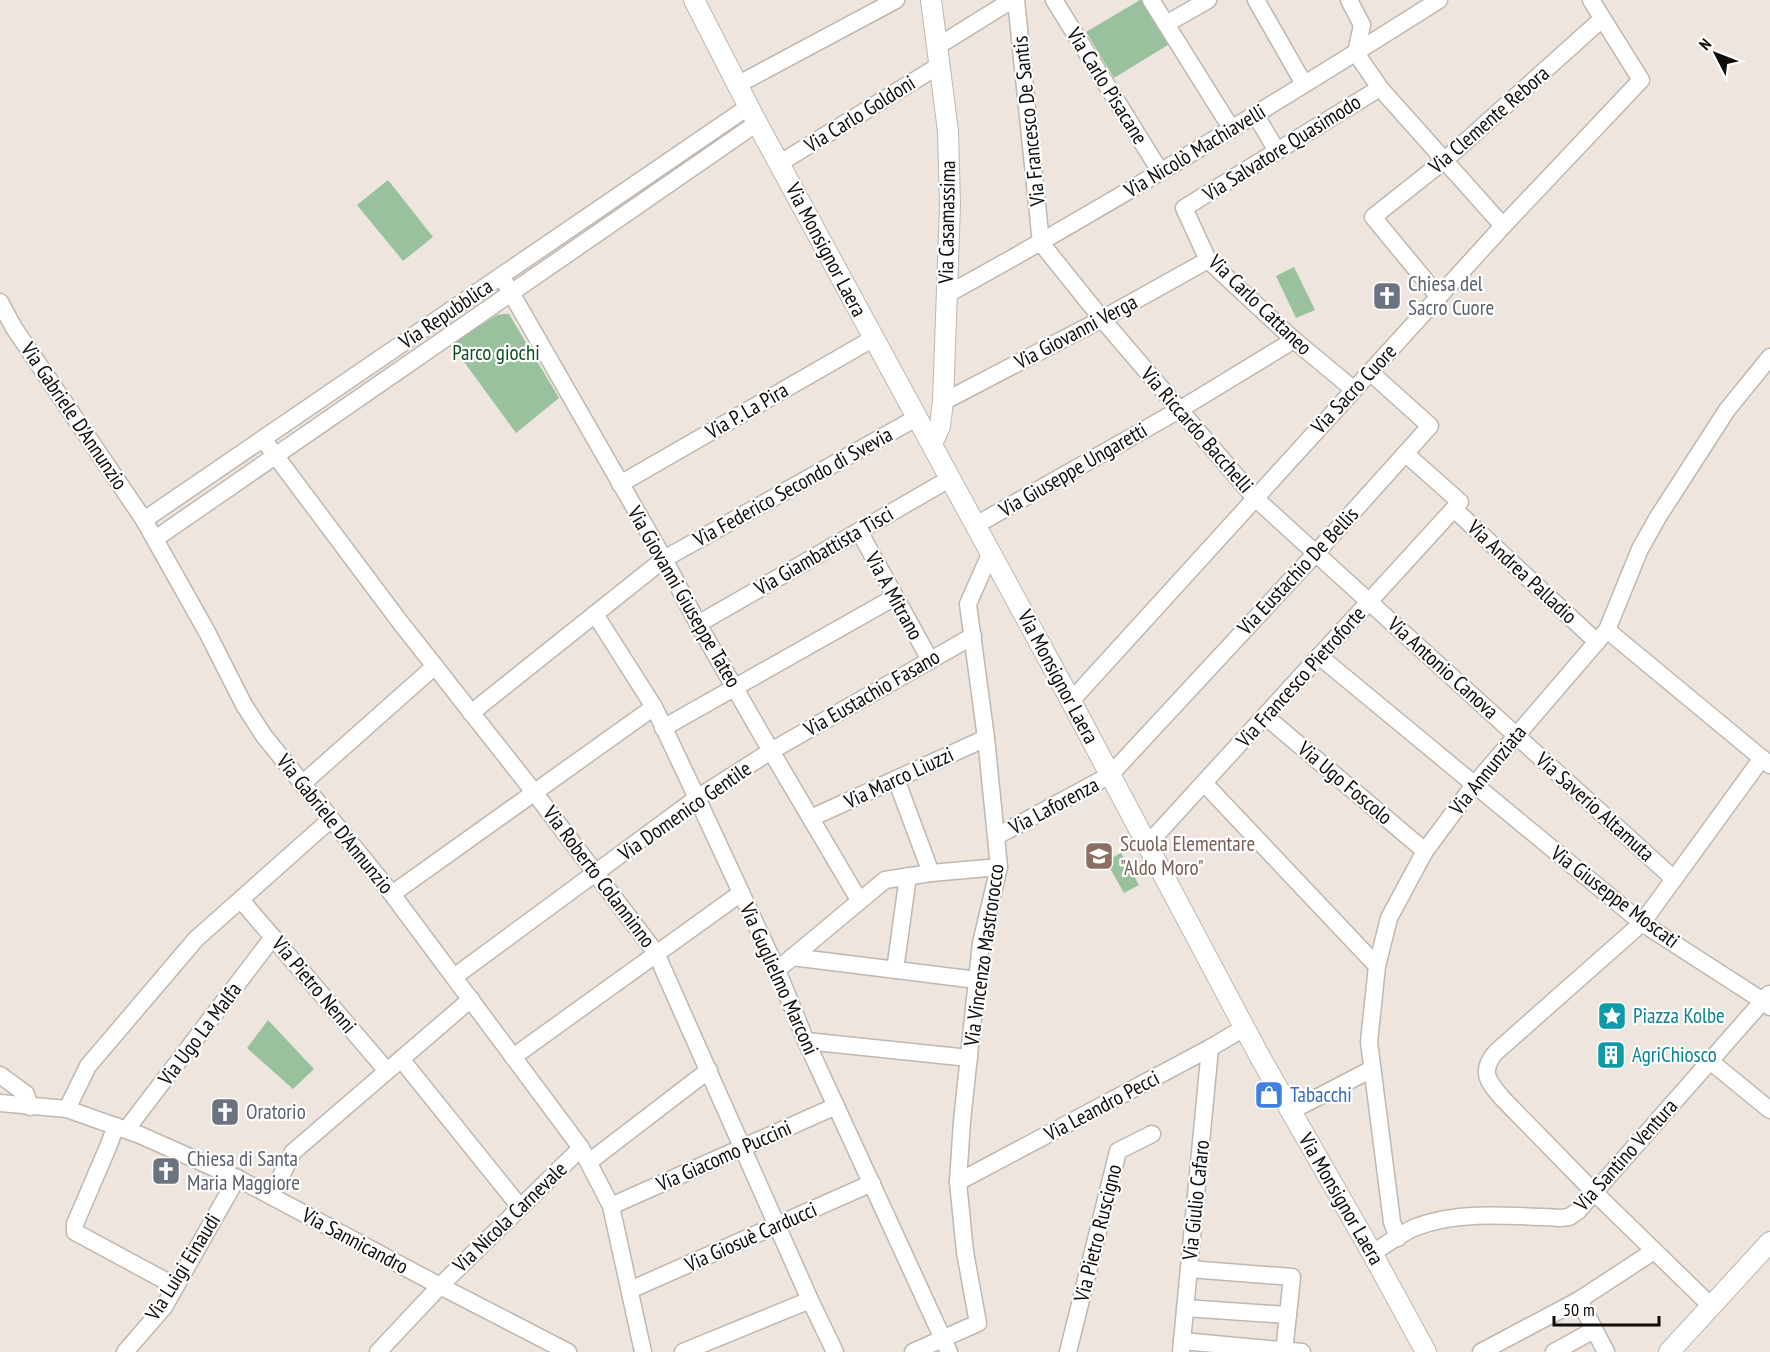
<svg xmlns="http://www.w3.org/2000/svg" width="1770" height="1352" font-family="'PT Sans Narrow',sans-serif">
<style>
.green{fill:#99c19e}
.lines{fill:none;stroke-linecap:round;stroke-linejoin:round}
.minor-casing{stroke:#bfb7b0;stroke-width:19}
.tertiary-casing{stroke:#bfb7b0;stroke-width:22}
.minor{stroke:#fff;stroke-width:16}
.tertiary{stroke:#fff;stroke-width:20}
.labels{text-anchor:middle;stroke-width:4.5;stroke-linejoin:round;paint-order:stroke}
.street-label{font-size:21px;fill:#0f0c0a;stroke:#fff}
.worship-label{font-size:21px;fill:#5b616d;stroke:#fff;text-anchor:start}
.park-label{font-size:21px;fill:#0f4e21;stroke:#fff}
.education-label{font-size:21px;fill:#785e54;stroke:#fff;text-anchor:start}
.culture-label{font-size:21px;fill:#0d838f;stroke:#fff;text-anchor:start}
.shop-label{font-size:21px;fill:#366cbe;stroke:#fff;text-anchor:start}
</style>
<rect width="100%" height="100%" fill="#ede5de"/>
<!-- green -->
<g class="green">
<path d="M1140,0H1151L1176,40L1114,78L1086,32Z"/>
<path d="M388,180L433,237L403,261L357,205Z"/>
<path d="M1294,267L1315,310L1296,318L1276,276Z"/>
<path d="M504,314H509L559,398L516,433L451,344L497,315Z"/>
<path d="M1121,853L1139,885L1124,893L1106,861Z"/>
<path d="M268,1020L314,1069L293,1089L247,1048Z"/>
</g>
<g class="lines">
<!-- minor casing -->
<g class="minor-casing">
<g id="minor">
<path d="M1016,0L1041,243L1102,319L1255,498L1674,879"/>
<path d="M1054,0L1160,171"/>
<path d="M1151,0L1231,128"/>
<path d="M1256,0L1304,84"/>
<path d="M1349,0L1362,25L1356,53L1380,88L1503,226"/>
<path d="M1166,24L1208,0"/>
<path d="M938,46L1012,0"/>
<path d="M737,85L896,0"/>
<path d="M1255,114L1277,151"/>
<path d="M780,163L940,65"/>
<path d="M506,284L664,559L698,624L771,751L859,900"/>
<path d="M946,295C1114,203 1278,102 1439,0"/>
<path d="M1439,297L1373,217L1445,160L1602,19"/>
<path d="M0,302L14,328L144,520L207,632L244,705L264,736L392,894L581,1148L611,1206L643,1352"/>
<path d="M1353,389L1294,340L1208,260L1184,208L1380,88"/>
<path d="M943,402L1102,319L1208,260"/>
<path d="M263,439L400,622L534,792L656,953L810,1300L835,1352"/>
<path d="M620,484L874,338"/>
<path d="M1454,509L1597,642"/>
<path d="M144,520L748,107"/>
<path d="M976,525L1179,410L1294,340"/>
<path d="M859,531L930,660"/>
<path d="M155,539L757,123"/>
<path d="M595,614L654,707L697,798L777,970L806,1041L949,1352"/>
<path d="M698,624L951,478"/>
<path d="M1607,630L1770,765"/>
<path d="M1319,656L1642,923L1763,1001L1770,1007"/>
<path d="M1071,701L1503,226L1641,80L1591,0"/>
<path d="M471,713L664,559L918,417"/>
<path d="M1265,716L1425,851"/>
<path d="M663,728L895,597"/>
<path d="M896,779L931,873"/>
<path d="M1204,783L1377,966"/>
<path d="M302,784L435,666"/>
<path d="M811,818L986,738"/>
<path d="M997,836L1110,775L1316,553L1430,426L1370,372"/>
<path d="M1147,845L1460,502L1406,454"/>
<path d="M392,894L654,707"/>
<path d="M241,900L387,1071"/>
<path d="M792,957L977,980"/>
<path d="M777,970L885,880L931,873L999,867"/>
<path d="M895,970L908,876"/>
<path d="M454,977L697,798L771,751L973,636"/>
<path d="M806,1041L969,1058"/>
<path d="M513,1057L741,893"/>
<path d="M401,1059L520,1207"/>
<path d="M1710,1061L1770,1110"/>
<path d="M0,1075L26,1094L30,1107"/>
<path d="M0,1103L67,1109L140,1135L237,1178L440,1286L568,1352"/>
<path d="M67,1109L88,1066L196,939L331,819"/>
<path d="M1291,1111L1372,1069"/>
<path d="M116,1126L108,1147L75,1224V1232L175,1286"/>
<path d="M126,1130L273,937"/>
<path d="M589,1162L709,1070"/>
<path d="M958,1182L1210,1048L1244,1028"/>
<path d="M271,1196L293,1152L471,999"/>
<path d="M611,1206L836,1106"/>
<path d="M1398,1238L1392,1222L1369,1042L1377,966L1389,918L1425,851L1474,785L1607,630L1640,549L1658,517L1727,410L1770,357"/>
<path d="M1372,1253C1386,1245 1401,1233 1416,1227C1459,1210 1515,1216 1560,1218L1569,1217L1578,1211L1769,994"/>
<path d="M1189,1269L1292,1277L1284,1352"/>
<path d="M630,1290L872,1183"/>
<path d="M1579,1300L1606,1352"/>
<path d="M1711,1306L1594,1192L1503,1099C1488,1082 1479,1071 1496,1052L1642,923L1762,758"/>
<path d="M1185,1308L1288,1315"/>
<path d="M1182,1341L1302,1352"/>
<path d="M125,1352L164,1307L237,1178"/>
<path d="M378,1352L440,1286L581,1148"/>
<path d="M683,1352L810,1300"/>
<path d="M913,1352L978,1323L965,1252L958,1182L962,1121L981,943L999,867L986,738L968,604L991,552"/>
<path d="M1068,1352L1118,1151L1152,1134"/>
<path d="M1181,1352L1210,1048"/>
<path d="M1481,1352L1579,1300L1654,1251"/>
<path d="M1554,1352L1594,1330"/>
</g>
</g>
<!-- tertiary casing -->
<g class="tertiary-casing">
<g id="tertiary">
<path d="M694,0L757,123L1071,701L1260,1057L1372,1253L1426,1352"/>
<path d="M931,0L948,131L950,205L943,402L940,426L932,444"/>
<path d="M1669,1352L1770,1242"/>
</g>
</g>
<!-- minor -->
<use href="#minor" class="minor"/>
<!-- tertiary -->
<use href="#tertiary" class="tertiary"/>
</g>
<!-- icons -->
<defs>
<g id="church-square" transform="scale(1.5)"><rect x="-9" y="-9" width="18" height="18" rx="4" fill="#6b7280" stroke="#fff"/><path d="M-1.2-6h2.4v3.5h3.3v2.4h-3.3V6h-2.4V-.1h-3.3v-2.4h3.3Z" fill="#fff"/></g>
<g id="school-square" transform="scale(1.5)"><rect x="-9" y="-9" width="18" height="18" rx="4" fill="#8d6e63" stroke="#fff"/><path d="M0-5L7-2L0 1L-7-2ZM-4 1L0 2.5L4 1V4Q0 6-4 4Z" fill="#fff"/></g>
<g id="sight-square" transform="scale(1.5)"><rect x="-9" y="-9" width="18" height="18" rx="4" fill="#0f9aa8" stroke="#fff"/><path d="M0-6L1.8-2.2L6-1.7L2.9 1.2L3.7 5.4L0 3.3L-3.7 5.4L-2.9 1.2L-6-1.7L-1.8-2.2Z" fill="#fff"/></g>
<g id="building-square" transform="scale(1.5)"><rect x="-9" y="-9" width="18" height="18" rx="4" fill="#0f9aa8" stroke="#fff"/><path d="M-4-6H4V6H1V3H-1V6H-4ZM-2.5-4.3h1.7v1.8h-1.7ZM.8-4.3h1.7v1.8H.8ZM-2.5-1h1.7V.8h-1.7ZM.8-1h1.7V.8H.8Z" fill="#fff"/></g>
<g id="shop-square" transform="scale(1.5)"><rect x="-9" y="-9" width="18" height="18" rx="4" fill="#3f7fe0" stroke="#fff"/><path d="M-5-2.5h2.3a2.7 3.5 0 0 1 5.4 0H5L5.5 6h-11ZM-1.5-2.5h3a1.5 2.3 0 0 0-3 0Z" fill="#fff"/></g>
</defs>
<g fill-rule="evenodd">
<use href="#church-square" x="1387" y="296"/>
<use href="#school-square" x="1099" y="856"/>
<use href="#sight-square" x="1612" y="1016"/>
<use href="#building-square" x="1611" y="1055"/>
<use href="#shop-square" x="1269" y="1095"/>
<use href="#church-square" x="225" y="1112"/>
<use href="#church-square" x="166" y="1171"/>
</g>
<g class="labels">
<!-- street labels -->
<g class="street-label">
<text transform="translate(1107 86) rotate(58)" y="7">Via Carlo Pisacane</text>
<text transform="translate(860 114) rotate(-32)" y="7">Via Carlo Goldoni</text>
<text transform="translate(1489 120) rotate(-41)" y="7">Via Clemente Rebora</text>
<text transform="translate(1029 121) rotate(-96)" y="7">Via Francesco De Santis</text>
<text transform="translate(1282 148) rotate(-32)" y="7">Via Salvatore Quasimodo</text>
<text transform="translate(1195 151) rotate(-31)" y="7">Via Nicolò Machiavelli</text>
<text transform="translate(947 222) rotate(-89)" y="7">Via Casamassima</text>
<text transform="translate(826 250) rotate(62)" y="7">Via Monsignor Laera</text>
<text transform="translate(1260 305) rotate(44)" y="7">Via Carlo Cattaneo</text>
<text transform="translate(446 314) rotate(-34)" y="7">Via Repubblica</text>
<text transform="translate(1076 332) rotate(-28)" y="7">Via Giovanni Verga</text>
<text transform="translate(1354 389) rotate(-47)" y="7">Via Sacro Cuore</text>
<text transform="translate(747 411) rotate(-30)" y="7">Via P. La Pira</text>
<text transform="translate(74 416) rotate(56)" y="7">Via Gabriele D'Annunzio</text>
<text transform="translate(1197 430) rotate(49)" y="7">Via Riccardo Bacchelli</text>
<text transform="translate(1073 470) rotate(-30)" y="7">Via Giuseppe Ungaretti</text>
<text transform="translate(793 487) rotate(-29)" y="7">Via Federico Secondo di Svevia</text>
<text transform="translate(824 551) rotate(-30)" y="7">Via Giambattista Tisci</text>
<text transform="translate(1298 571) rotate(-47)" y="7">Via Eustachio De Bellis</text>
<text transform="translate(1522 572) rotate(43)" y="7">Via Andrea Palladio</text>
<text transform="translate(894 596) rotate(61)" y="7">Via A Mitrano</text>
<text transform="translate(684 597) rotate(60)" y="7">Via Giovanni Giuseppe Tateo</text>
<text transform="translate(1443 668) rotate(42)" y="7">Via Antonio Canova</text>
<text transform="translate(1058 677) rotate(62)" y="7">Via Monsignor Laera</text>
<text transform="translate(1301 677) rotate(-48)" y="7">Via Francesco Pietroforte</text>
<text transform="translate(872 693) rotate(-30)" y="7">Via Eustachio Fasano</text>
<text transform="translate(1488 770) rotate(-51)" y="7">Via Annunziata</text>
<text transform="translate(899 778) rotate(-25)" y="7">Via Marco Liuzzi</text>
<text transform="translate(1345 783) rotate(40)" y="7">Via Ugo Foscolo</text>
<text transform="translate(1054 806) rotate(-28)" y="7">Via Laforenza</text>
<text transform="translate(1595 807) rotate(42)" y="7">Via Saverio Altamuta</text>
<text transform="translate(685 811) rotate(-35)" y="7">Via Domenico Gentile</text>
<text transform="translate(335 824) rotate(51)" y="7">Via Gabriele D'Annunzio</text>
<text transform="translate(599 877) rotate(53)" y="7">Via Roberto Colanninno</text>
<text transform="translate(1615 897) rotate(37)" y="7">Via Giuseppe Moscati</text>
<text transform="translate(984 955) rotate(-82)" y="7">Via Vincenzo Mastrorocco</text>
<text transform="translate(779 979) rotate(66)" y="7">Via Guglielmo Marconi</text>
<text transform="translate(314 985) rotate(50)" y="7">Via Pietro Nenni</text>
<text transform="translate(200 1034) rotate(-53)" y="7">Via Ugo La Malfa</text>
<text transform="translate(1102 1106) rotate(-28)" y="7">Via Leandro Pecci</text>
<text transform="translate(1626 1155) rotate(-48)" y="7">Via Santino Ventura</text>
<text transform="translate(724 1156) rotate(-24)" y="7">Via Giacomo Puccini</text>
<text transform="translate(1341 1199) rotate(60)" y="7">Via Monsignor Laera</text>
<text transform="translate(1196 1200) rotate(-84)" y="7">Via Giulio Cafaro</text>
<text transform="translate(510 1217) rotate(-44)" y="7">Via Nicola Carnevale</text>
<text transform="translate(1098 1233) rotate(-76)" y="7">Via Pietro Ruscigno</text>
<text transform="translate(751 1237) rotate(-24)" y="7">Via Giosuè Carducci</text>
<text transform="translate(355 1241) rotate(28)" y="7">Via Sannicandro</text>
<text transform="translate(183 1267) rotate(-58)" y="7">Via Luigi Einaudi</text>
</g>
<!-- worship labels -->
<g class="worship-label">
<text x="1408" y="291">Chiesa del<tspan x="1408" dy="24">Sacro Cuore</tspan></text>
<text x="246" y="1119">Oratorio</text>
<text x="187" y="1166">Chiesa di Santa<tspan x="187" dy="24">Maria Maggiore</tspan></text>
</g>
<!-- park labels -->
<g class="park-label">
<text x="496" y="360">Parco giochi</text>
</g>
<!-- education labels -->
<g class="education-label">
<text x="1120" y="851">Scuola Elementare<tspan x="1120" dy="24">"Aldo Moro"</tspan></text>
</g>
<!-- culture labels -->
<g class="culture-label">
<text x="1633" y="1023">Piazza Kolbe</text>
<text x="1632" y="1062">AgriChiosco</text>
</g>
<!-- shop labels -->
<g class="shop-label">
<text x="1290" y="1102">Tabacchi</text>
</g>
</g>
<!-- north arrow -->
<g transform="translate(1716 54) rotate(312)" stroke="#ffffff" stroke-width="4.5" paint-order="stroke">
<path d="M0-4.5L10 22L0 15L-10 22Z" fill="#0f0c0a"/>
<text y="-9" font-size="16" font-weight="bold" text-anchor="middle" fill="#0f0c0a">N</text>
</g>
<!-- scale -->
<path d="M1554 1316v9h105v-9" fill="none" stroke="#0f0c0a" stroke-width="3"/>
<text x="1563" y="1316" font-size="18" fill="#0f0c0a" stroke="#ffffff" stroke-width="4.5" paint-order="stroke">50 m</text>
</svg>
